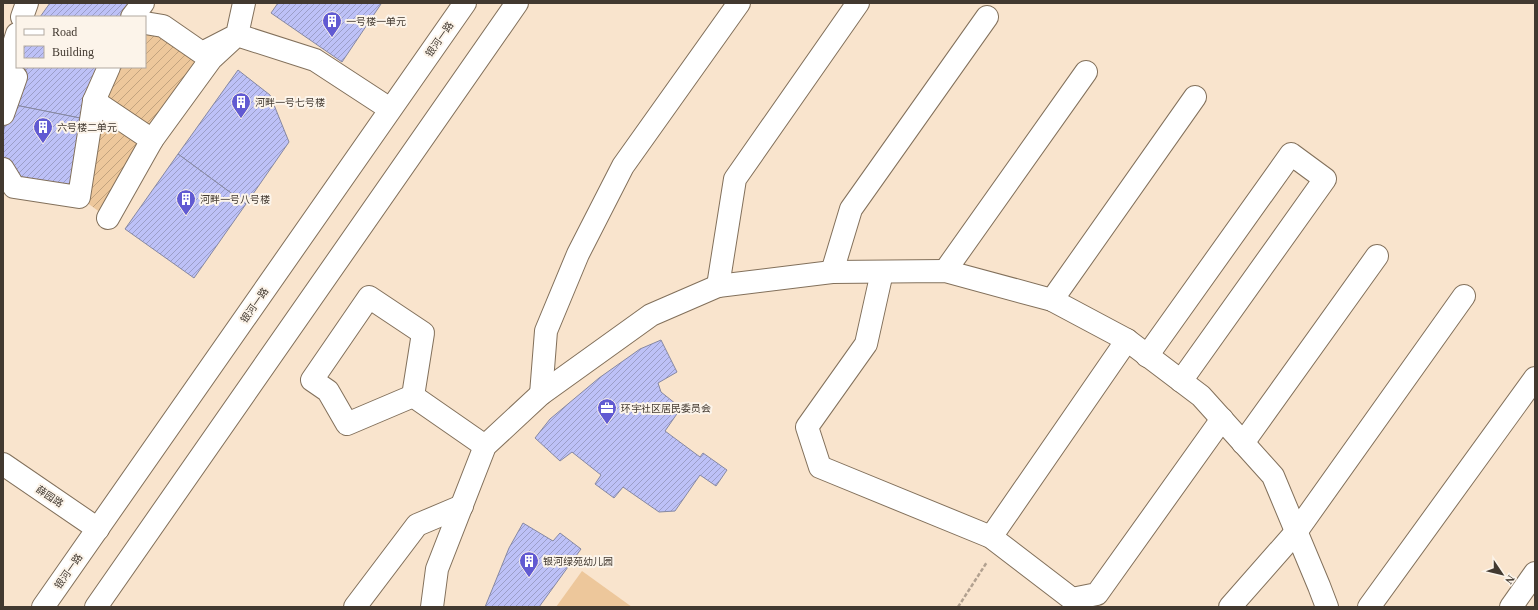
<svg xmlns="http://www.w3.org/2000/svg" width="1538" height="610" font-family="'Times New Roman','Noto Sans SC',serif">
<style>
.garden{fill:url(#garden-furrows)}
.pitch{fill:#edc79b}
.building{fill:url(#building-hatch);stroke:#8688a2}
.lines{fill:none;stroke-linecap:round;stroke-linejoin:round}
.minor-casing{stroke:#82705b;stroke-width:24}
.major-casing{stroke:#82705b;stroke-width:24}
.path{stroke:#b2a190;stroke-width:2.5;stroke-dasharray:4 2;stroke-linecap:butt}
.minor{stroke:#fff;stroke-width:22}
.major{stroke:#fff;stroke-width:22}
.labels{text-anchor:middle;stroke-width:4;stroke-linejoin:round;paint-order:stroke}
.poi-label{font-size:10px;fill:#423930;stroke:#fcf4ea;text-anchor:start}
.street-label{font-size:10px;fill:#423930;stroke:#fcf4ea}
</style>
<defs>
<pattern id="garden-furrows" width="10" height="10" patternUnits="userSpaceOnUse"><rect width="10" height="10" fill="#edc79b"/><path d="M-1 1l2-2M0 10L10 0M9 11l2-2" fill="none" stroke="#c2a37f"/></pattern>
<pattern id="building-hatch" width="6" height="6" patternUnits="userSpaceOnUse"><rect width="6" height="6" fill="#bdc1f7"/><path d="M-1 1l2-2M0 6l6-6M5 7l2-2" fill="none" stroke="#9b9ec8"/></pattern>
</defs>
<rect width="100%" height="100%" fill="#f9e4cd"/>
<!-- garden -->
<path class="garden" d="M145,23L211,59L108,218L79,197L109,67H145Z"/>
<!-- pitch -->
<path class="pitch" d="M582,571L632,607H556Z"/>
<!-- building -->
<g class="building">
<path d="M50,3H138L129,17H40Z"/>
<path d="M278,3H379L381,4L342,62L271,13Z"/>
<path d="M22,67H102L85,119L10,104Z"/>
<path d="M238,70L270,95L289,142L246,204L178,154Z"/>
<path d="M10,104L85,119L77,190L11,177L3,156V133Z"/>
<path d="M178,154L246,204L194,278L125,229Z"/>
<path d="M661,340L677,372L658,383L661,392L681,408L665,431L700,457L703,453L727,470L716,486L700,475L675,511L659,512L623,487L614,498L595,484L601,475L572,452L560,461L535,438L550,419L599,378L640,349Z"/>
<path d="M523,523L553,541L560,533L581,549L539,607H485L509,548Z"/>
</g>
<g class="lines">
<!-- minor casing -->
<g class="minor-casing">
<g id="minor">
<path d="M22,17L27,3"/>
<path d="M132,17L143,3"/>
<path d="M145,23L163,26L202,53L237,35L244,3"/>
<path d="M3,71L16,77L3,114"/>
<path d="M5,72L17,34"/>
<path d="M94,101L152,140"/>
<path d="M3,169L14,187L79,197L94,101L109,67"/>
<path d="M108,218L152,140L211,59L237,35L315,60L390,109"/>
<path d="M945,271L1086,72"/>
<path d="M832,272L851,209L987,17"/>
<path d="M882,272L866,344L807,427L820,467L991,537L1072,599L1077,607"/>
<path d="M718,286L735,179L858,3"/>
<path d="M1052,300L1195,97"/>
<path d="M1147,356L1291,154L1325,179L1181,381"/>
<path d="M541,394L546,331L578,254L623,166L739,3"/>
<path d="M413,396L347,424L328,391L312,380L369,297L423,333L413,396L485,446"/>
<path d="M1243,443L1377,256"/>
<path d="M3,464L98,529"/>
<path d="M991,537L1127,340"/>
<path d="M1072,599L1097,594L1222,419"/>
<path d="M355,607L417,525L462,506"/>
<path d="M432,607L437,569L485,446L541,394L651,315L718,286L832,272L945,271L1052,300L1127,340L1201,396L1273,476L1319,586L1327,607"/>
<path d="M1230,607L1296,532L1464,296"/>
<path d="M1369,607L1535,378"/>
<path d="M1511,607L1535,573"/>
</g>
</g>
<!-- major casing -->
<g class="major-casing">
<g id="major">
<path d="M43,607L465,3"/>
<path d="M96,607L517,3"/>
</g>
</g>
<!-- path -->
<path class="path" d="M958,607L987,562"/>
<!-- minor -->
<use href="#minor" class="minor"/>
<!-- major -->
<use href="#major" class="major"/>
</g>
<!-- icons -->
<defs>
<g id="building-pin" transform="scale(1)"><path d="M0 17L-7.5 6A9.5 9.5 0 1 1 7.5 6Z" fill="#615ad2" stroke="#fcf4ea"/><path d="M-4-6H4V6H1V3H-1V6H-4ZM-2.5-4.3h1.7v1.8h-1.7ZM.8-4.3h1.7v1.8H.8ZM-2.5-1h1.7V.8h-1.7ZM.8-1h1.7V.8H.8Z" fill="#fff"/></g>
<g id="office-pin" transform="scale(1)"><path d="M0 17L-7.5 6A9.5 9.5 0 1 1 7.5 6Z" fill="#615ad2" stroke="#fcf4ea"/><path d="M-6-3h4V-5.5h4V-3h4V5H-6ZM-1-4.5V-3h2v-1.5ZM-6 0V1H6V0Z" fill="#fff"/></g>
</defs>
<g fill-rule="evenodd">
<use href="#building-pin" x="332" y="21"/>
<use href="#building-pin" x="241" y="102"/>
<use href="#building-pin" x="43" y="127"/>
<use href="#building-pin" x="186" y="199"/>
<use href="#office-pin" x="607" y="408"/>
<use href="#building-pin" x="529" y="561"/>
</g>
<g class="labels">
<!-- poi labels -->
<g class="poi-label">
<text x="346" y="25">一号楼一单元</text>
<text x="255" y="106">河畔一号七号楼</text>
<text x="57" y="131">六号楼二单元</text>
<text x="200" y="203">河畔一号八号楼</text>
<text x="621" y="412">环宇社区居民委员会</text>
<text x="543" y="565">银河绿苑幼儿园</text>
</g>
<!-- street labels -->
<g class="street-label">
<text transform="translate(439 39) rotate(-55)" y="4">银河一路</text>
<text transform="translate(254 305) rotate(-55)" y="4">银河一路</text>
<text transform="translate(50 496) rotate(34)" y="4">薛园路</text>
<text transform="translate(68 571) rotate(-55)" y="4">银河一路</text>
</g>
</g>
<!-- border -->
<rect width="1538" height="610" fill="none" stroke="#423930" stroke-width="8"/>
<!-- legend -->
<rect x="16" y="16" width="130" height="52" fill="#fcf4ea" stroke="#b2a9a0"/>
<rect x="24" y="29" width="20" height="6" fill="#ffffff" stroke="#b2a9a0"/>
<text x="52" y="36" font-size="12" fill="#423930">Road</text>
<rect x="24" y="46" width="20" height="12" fill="url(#building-hatch)" stroke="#b2a9a0"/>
<text x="52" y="56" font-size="12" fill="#423930">Building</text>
<!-- north arrow -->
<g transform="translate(1502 574) rotate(125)" stroke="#fcf4ea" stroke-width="3" paint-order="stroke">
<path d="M0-3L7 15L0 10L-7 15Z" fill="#423930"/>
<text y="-6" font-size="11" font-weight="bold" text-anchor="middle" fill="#423930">N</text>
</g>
</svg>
